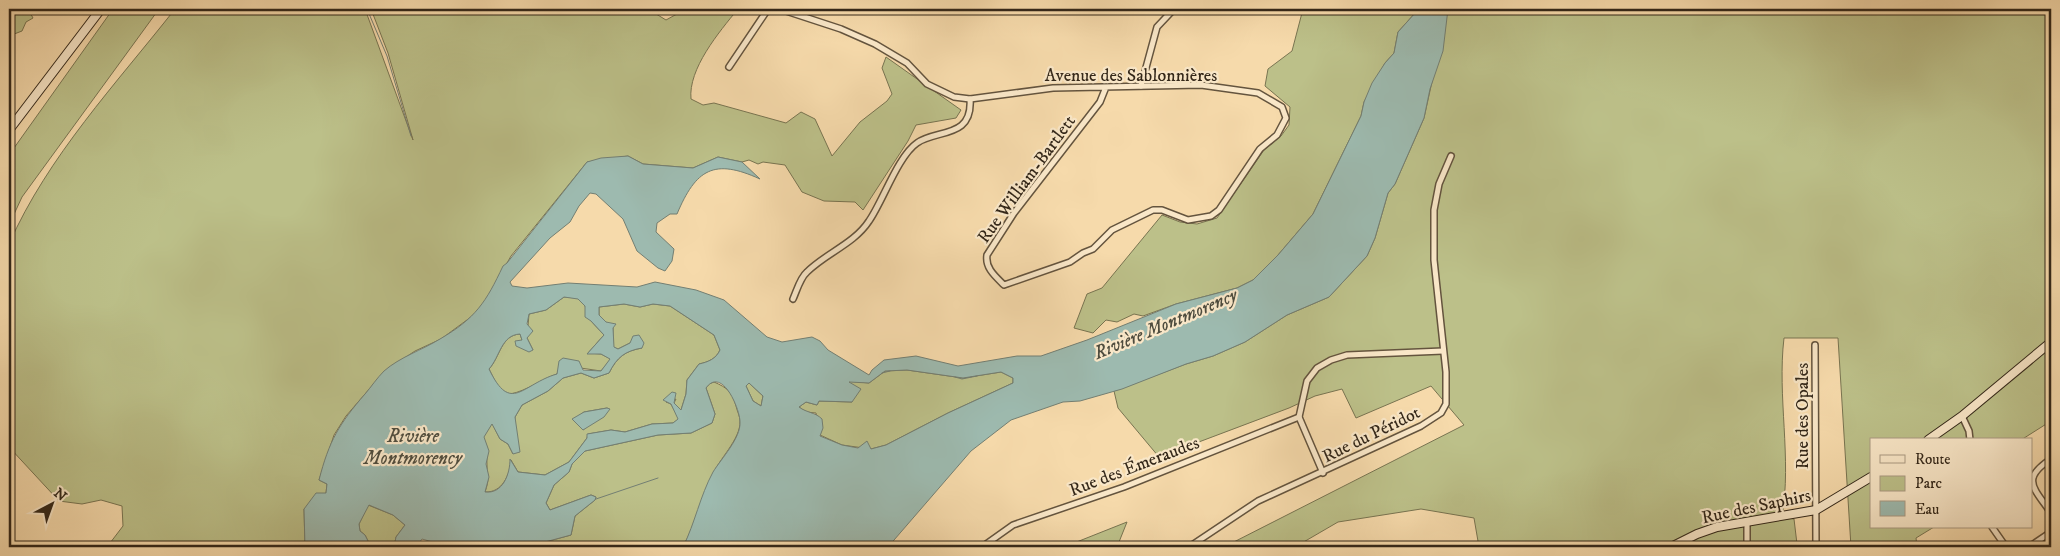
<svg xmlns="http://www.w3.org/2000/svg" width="2060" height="556" font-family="'IM FELL DW Pica',serif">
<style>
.green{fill:#bcc089;stroke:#787451;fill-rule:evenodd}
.water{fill:#9dbaaf;stroke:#737f73;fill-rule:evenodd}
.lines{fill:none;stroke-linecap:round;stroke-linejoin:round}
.stream{stroke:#737f73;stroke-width:1}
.street-casing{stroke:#64543e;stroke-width:8}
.secondary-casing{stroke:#332719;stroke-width:10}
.street{stroke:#f9e7c8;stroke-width:5}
.secondary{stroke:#f9e7c8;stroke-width:8}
.labels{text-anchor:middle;stroke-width:4.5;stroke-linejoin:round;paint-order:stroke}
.street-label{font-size:18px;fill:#332719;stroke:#f9e7c8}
.water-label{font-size:19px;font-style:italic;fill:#4e4c3e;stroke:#f9e7c8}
</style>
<rect width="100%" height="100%" fill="#f6daab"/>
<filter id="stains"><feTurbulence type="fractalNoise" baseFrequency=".004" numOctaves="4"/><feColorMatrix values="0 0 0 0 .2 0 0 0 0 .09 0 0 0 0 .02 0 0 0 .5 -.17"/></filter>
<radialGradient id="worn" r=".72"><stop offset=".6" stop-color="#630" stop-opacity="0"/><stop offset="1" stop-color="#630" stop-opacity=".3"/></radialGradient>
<!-- green -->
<g class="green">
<path d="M9,9H28L33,18L26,22L22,31L9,36Z"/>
<path d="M113,9H159L22,197L9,225V155Z"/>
<path d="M175,9H365L413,140L388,53L371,9H648L666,20L686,9H738C719,32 688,69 691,99L703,105L714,103L786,123L801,112L815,119L832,156L860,122L887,101L892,94L882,68L886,57L961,110L956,118L916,125L908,141L863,210L855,202L824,201L802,192L785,165L763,162L758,164L749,160L742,162L718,157L693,168L643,164L628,156L587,162L511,256L483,305L471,317L441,339L415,351L385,371L346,416L334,435L319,480L327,484L326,493L304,509L305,547H107L123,526L122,506L101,500L82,504L59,501L9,447V244C48,156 116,84 175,9Z"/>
<path d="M1303,9H1415L1416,12L1398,32L1394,53L1385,63L1364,102L1361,116L1313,214L1278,255L1253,280L1237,288L1176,304L1143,316L1134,314L1117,322L1106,320L1093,333L1074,328L1087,294L1102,288L1162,215L1180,222L1197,224L1217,218L1264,150L1281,136L1289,125L1290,107L1265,86L1268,69L1292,51Z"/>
<path d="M1448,9H2051V421L2021,440H1871V527H1934L1916,538L1917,547H1851L1838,338H1784C1777,397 1792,458 1782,517L1794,519L1797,544L1788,547H1479L1474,518L1421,509L1338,522L1295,547H1224L1464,425L1431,386L1356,418L1342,389L1315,396L1289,408L1159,457L1118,408L1114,391L1186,364L1213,356L1245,342L1287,315L1329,297L1367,256L1375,238L1388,193L1395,184L1424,118Z"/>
<path d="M564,297L578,298L585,306L591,321L604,335L588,353L601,354L611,359L601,371L560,365L557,374C541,379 527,391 510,394L499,389L489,369C500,357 501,335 520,334L522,340L533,350L527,338L529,314L546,310Z"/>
<path d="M624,304L640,307L653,304L670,306L714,335L720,350C716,359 708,362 699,364L687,380L686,394L681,410L674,403L676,399L666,402L671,404L679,419L673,423L652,424L625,432L611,430L588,434L587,438L569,462L545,475L518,472L511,460C510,475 502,493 485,492C490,477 487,479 487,465C486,451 490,452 483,437L492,423L500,439L508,444L513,454L515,417L522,405L548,391L563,378L581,373L594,378L609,373C617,357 625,351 642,348L630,343L618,349L613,347V328L599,316V307ZM607,408L609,409L583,430L573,420L584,412Z"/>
<path d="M907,370L963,378L1001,372L1013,378V383L948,413L886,445L871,449L842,445L820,435L816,413L806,412L799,407L806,402L817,405L819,401L852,402L848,381L869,383L885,371Z"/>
<path d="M714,382C728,388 732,392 736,406C737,411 740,416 740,421C741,439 718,460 712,476C702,500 695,524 683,547H543L545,542L571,535L575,516L595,500L596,497L591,495L550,510L546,503L554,485L569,472L572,464L585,451L658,435L691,433L712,423L715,414L706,388L709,384Z"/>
<path d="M749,383L763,396L761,406L753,401L746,386Z"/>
<path d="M368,505L393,515L405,525L396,537L394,547H371L365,535L360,531L359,524Z"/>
<path d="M1127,522L1117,547H1064Z"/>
</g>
<!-- water -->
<g class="water">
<path d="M1415,9H1448L1443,51L1430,89L1424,118L1395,184L1388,193L1375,238L1367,256L1329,297L1287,315L1245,342L1213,356L1186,364L1122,389L1080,401L1063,402L1011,420L971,451L888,547H683C695,523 700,496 713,472C721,459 741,438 740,422C740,409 722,366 706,388L715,414L712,423L691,433L658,435L585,451L572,464L569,472L554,485L546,503L550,510L591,495L596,497L595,500L575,516L571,535L545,542L543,547H450L422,539L416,547H394L396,537L405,525L393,515L369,505L359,524L360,531L365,535L371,547H305L304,509L316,493H326L327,484L319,480C329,441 339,424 365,394C371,387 377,378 384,371C400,357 422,350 440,339C476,318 486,302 503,266L507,263L587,162L601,158L628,156L643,164L693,168L718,157L742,162L760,179C714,158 696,169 677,214H670L657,223L656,232L674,249L672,261L665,271L658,268L637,251L623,219L596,194L590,193L579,206L570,222L550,238L510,282L512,286L527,288L568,283L637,287L655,282L696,290L724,300L767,337L782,342L812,337L820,341L828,350L869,375L872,370L884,360L916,356L958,366L1017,356H1041L1087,340L1176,304L1237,288L1253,280L1278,255L1313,214L1361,116L1364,102L1372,83L1385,63L1394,53L1398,32L1416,12ZM564,297L578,299L585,306V317L591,321L604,335L587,354H601L610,359L601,371L583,370L579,361L563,358L559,361L557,374C522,384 511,415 489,369C500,357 501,335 520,334L522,340L515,341L516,346L529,352L533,350L527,338L533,331L527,324L529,314L546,310ZM624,304L640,307L653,304L670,306L714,335L720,350C716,359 708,362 699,364L687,380L686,394L681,410L674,403L676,393L672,392L663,400L671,404L678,419L673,423L652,424L625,432L611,430L587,434V438L569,462L545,475L518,472L510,459C510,474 503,494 485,492L489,477L486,464L489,451L484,437L492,424L500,439L508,444L513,454L520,452L515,417L522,405L548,391L563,378L581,373L594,378L609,373C617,357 625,351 642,348L644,343L639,335L633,336L630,343L618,349L614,347L613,328L616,324L606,322L599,315V307ZM907,370L963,378L1001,372L1013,378V383L948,413L886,445L871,449L867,441L858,448L842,445L820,436L823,428L822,419C815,412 807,413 799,407L806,402L817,405L819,401L852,402L861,389L849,382L869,383L885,371ZM749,383L763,396L761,406L753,401L746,386Z"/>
<path d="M607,408L610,409L604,417L583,430L572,419L584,412Z"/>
</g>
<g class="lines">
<!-- stream -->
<g class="stream">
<path d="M367,9L387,56L411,136"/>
<path d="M882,373L890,371"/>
<path d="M955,377L962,379L977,376"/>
<path d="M596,499L658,478"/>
</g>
<!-- street casing -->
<g class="street-casing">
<g id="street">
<path d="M780,9L841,29L875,44L907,63L927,84L954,97L970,99L1053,88L1201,85L1258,93L1282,107L1286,118L1277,135L1260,149L1219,210L1211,216L1188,220L1162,210H1153L1112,230L1093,249L1083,253L1070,262L1004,285C995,276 985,268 987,255L1014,213L1100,102L1106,87"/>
<path d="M729,67L768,9"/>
<path d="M1141,86L1157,27L1174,9"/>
<path d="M793,299C797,290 800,278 807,272C826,253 854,244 869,221C883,201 898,156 917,143C936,129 973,139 970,99"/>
<path d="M1815,345L1816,547"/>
<path d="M1962,416L1969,431L1970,440"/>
<path d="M2051,459C2020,479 2034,488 2051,513"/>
<path d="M1323,473L1299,417L1307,381L1317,368L1331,360L1347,355L1443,351"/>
<path d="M1992,527L2006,547"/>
<path d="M982,547L1013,525L1124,487L1299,417"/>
<path d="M1189,547L1258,501L1421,426L1441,413L1446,404V372L1434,260V210L1439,184L1451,156"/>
<path d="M1436,547H1445"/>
<path d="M1747,547V522"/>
<path d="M2029,547L2051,532"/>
</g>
</g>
<!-- secondary casing -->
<g class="secondary-casing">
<g id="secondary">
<path d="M9,130L101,9"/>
<path d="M1928,440L1962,416L2051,342"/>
<path d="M1671,547L1697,534L1717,527L1816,510L1871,477"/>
</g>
</g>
<!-- street -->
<use href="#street" class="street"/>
<!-- secondary -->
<use href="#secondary" class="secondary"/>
</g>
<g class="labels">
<!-- street labels -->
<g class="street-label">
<text x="1131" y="81">Avenue des Sablonnières</text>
<text transform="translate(1026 179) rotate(-54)" y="6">Rue William-Bartlett</text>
<text transform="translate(1802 416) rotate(-90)" y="6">Rue des Opales</text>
<text transform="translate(1371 434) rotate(-26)" y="6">Rue du Péridot</text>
<text transform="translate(1134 466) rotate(-21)" y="6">Rue des Émeraudes</text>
<text transform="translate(1756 506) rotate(-12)" y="6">Rue des Saphirs</text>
</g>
<!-- water labels -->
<g class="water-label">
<text transform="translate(1165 323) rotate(-23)" y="7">Rivière Montmorency</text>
<text x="413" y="442">Rivière<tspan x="413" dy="22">Montmorency</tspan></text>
</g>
</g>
<!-- margin -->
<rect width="2060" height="556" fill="none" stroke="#f6daab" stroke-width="30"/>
<rect x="10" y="10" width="2040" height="536" fill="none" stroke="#332719" stroke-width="2.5"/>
<rect x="15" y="15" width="2030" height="526" fill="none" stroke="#332719"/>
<!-- legend -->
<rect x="1870" y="438" width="162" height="90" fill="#f9e7c8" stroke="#aa9a82"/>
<rect x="1880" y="455" width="25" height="8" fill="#f9e7c8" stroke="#aa9a82"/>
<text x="1915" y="464" font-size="15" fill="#332719">Route</text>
<rect x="1880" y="476" width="25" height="15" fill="#bcc089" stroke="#aa9a82"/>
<text x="1915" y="488" font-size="15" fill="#332719">Parc</text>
<rect x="1880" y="501" width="25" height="15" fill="#9dbaaf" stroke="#aa9a82"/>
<text x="1915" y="514" font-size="15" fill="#332719">Eau</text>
<!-- north arrow -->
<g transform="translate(52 504) rotate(41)" stroke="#f9e7c8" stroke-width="4" paint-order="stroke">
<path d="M0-4L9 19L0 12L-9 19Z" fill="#332719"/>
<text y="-8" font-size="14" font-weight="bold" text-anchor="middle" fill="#332719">N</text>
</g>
<rect width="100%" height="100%" filter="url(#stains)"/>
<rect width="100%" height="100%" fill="url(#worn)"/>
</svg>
